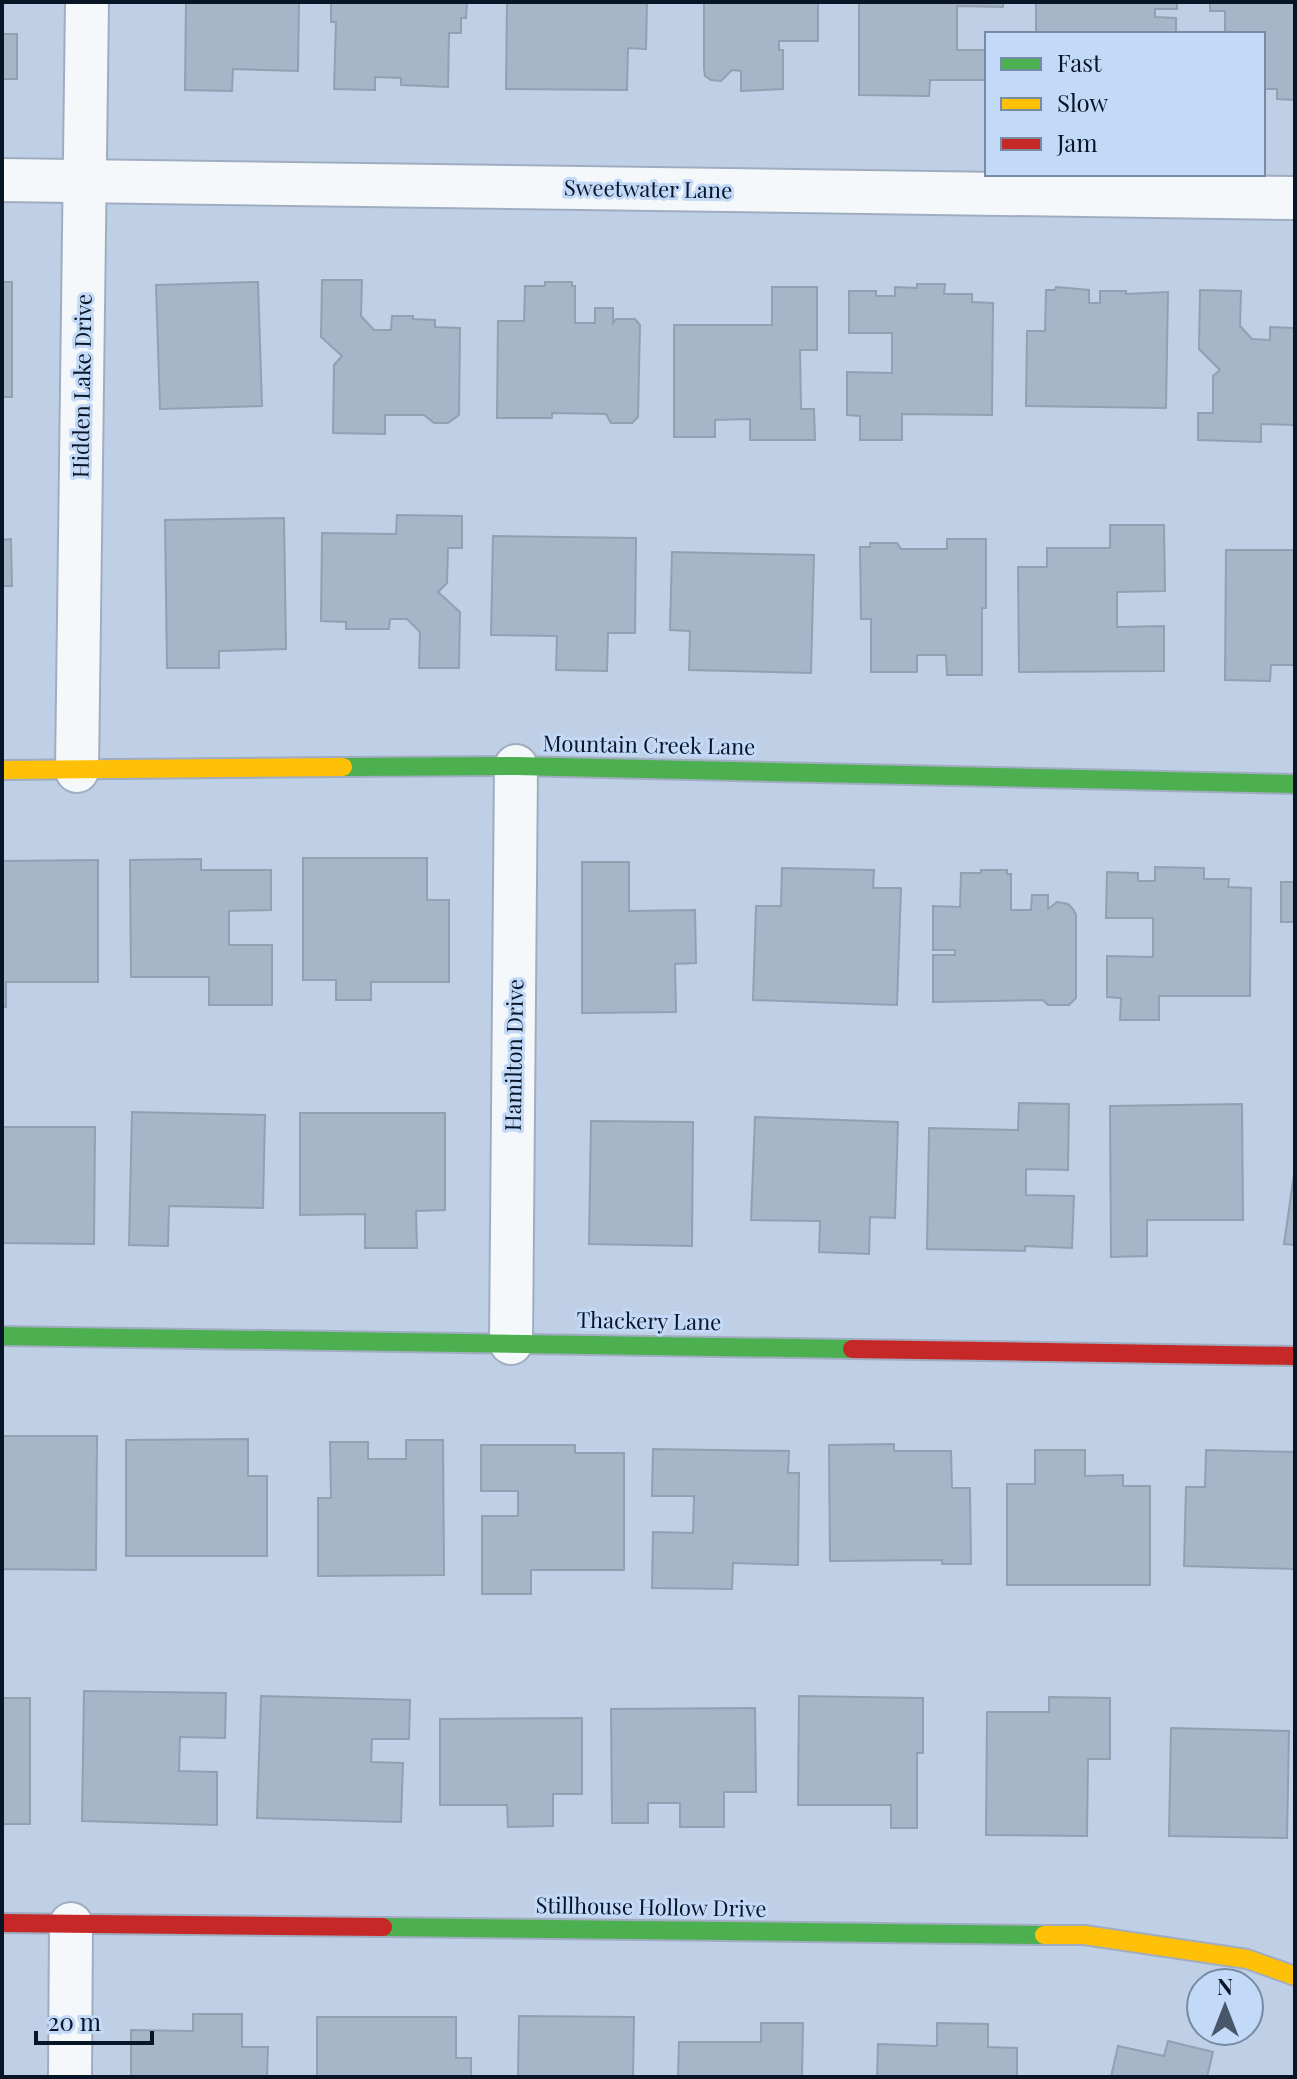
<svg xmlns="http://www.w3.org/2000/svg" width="1297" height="2079" font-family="'Playfair Display',serif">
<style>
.building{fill:#a7b5c9;stroke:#92a0b2;stroke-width:2}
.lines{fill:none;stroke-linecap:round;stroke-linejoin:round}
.street-casing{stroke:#a0adc0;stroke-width:46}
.fast-casing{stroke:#a0adc0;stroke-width:22}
.slow-casing{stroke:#a0adc0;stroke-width:22}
.jam-casing{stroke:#a0adc0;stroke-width:22}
.street{stroke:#f5f8fb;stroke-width:42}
.fast{stroke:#4caf50;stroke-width:18}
.slow{stroke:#ffc107;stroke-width:18}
.jam{stroke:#c62828;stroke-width:18}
.labels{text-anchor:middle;stroke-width:6;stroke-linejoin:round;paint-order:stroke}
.street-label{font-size:22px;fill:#081527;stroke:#c3d9f8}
</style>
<rect width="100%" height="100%" fill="#bfcfe5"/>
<!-- building -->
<g class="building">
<path d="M186,2H299L298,71L233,69L232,91L185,90Z"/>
<path d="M331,2H467L466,18H461V33H449L448,87L401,85V78L375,77V90L334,89L336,22H331Z"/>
<path d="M507,2H647L646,49L628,48L627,90L506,89Z"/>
<path d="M704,2H818V41H779V50H783V89L741,91V71L732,70L721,81L711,80L705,76L704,69Z"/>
<path d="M859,2H1003V7L957,6V50H987V80H930L929,96L859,95Z"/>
<path d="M1036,2H1177V9H1155V17L1176,18V34H1036Z"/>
<path d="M1210,2H1295V100L1277,99V89H1263V34H1225V11H1210Z"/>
<rect x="2" y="34" width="15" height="45"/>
<path d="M322,280H362L361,316L374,330H391L392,316H413V319L435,320V327L460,328L459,415L448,423H434L424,415H385V434L333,433L334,365L342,356L321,337Z"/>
<rect x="2" y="282" width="10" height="115"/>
<path d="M258,282L262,406L160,409L156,285Z"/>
<path d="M545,282H572V286H575V323H595V308H613V323L616,319H635L640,325L638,417L632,423H611L606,414L552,413V418H497L498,321H524L525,286H545Z"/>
<path d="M917,284H945L944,294H972V302L993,303L992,415L902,414V440H860V416L847,415V372L892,373V333H849V291H876V296H895V287L917,288Z"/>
<path d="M772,287H817V350H800L801,409H814L815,440H750V419L715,420V437H674V325H772Z"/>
<path d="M1056,287L1089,290V303H1100V291H1126V294L1168,292L1166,408L1026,406L1027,331H1045L1046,290H1055Z"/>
<path d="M1200,290L1241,291L1240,326L1252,339L1270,340V327L1293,328L1295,332V425L1261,424V442L1198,440V413H1213V376L1220,370L1199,349Z"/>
<path d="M397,515L462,516V548H448L447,583L438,592L460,612L459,668H419L420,632L407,619H390L389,629H346V622L321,621L322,533L396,534Z"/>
<path d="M284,518L286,649L219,651V668H167L165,520Z"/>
<path d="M1110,525H1164L1165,591L1117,592V627L1164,626V671L1019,672L1018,567H1047V548H1110Z"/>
<path d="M493,536L636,538L635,633H608L607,671L556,670L557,636L491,635Z"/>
<path d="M11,539L12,586H2V540Z"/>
<path d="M947,539H986V608H982V675H947L946,655H917V672H871V619H861L860,547H870V543H897L901,549H947Z"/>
<path d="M1226,550H1295V665H1271L1270,681L1225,680Z"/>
<path d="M672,552L814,555L811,673L689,670L690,631L670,630Z"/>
<path d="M303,858H427V900H449V982H371V1000H336V980H303Z"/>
<path d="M201,859V870H271V910L229,911V945H272V1005H209V977H131L130,860Z"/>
<path d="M98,860V982H6V1007H2V861Z"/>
<path d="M582,862H629V911L695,910L696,963L675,964L676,1012L582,1013Z"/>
<path d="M1155,867L1204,868V879H1229L1228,887L1251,888L1250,996H1159V1020H1120L1121,998L1107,997V956L1153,957V918H1106L1107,872L1138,873V881H1155Z"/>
<path d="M782,868L874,870L873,888H901L897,1005L753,1000L756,906H781Z"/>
<path d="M981,870H1007V874H1011V910H1031L1032,895H1048V909L1057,902L1068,904L1073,909L1076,915V998L1069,1005H1048L1043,1000L933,1002V955H955V950H933V906L960,907L961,873H981Z"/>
<rect x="1281" y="882" width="14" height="40"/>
<path d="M1019,1103L1069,1104L1068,1170L1026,1169V1195L1074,1196L1072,1248L1025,1246V1251L927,1249L929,1128L1018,1130Z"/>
<path d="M1242,1104L1243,1220H1147V1256L1111,1257L1110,1106Z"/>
<path d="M132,1112L265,1115L263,1208L169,1206L168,1246L129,1245Z"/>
<path d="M300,1113H445V1210L416,1211L417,1248H365V1214L300,1215Z"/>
<path d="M755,1117L898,1122L895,1218L870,1217L869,1254L819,1252L820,1221L751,1220Z"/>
<path d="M591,1121L693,1122L692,1246L589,1244Z"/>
<path d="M2,1127H95L94,1244L2,1243Z"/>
<path d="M1295,1167V1245L1284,1244Z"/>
<path d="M2,1436H97L96,1570L3,1569L2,1588Z"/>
<path d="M248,1439V1476H267V1556H126V1440Z"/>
<path d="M406,1440H443L444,1575L318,1576V1498H331L330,1442H368V1459H406Z"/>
<path d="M894,1444V1451H951L952,1488H970L971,1564H942V1560L830,1561L829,1445Z"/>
<path d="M481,1445H575V1453H624V1570H531V1594H482V1516H518V1491H481Z"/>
<path d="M653,1449L789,1451L788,1473H799L798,1565L733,1563L732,1589L652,1588L653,1532L693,1533L694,1496H652Z"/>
<path d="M1035,1450H1085V1476L1123,1475V1486H1150V1585H1007V1484H1035Z"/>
<path d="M1206,1450L1295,1452V1569L1184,1566L1186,1487H1205Z"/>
<path d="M84,1691L226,1693L225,1738L180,1737L179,1771L217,1772V1825L82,1821Z"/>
<path d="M261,1696L410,1700L409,1739H372L371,1762L403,1763L401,1822L257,1818Z"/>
<path d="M799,1696L923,1698V1753H917V1828H891V1805H798Z"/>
<path d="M1049,1697L1110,1698V1759H1088L1087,1836L986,1835L987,1712H1049Z"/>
<rect x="2" y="1698" width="28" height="126"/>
<path d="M755,1708L756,1792H724V1827H680V1803H648V1823H612L611,1709Z"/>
<path d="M582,1718V1794H553V1826L508,1827L507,1805H440V1719Z"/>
<path d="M1171,1728L1289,1731L1287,1838L1169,1836Z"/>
<path d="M193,2014H242V2047H268L267,2077H131V2030L193,2031Z"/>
<path d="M519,2016L634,2017L633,2077H518Z"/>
<path d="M317,2017H456V2058H471V2077H317Z"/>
<path d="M761,2023H803L802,2077H678L679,2042H761Z"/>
<path d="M937,2023L988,2024V2047L1017,2048V2077H877L878,2044L937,2046Z"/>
<path d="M1168,2041L1213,2052L1207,2077H1111L1118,2046L1164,2056Z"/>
</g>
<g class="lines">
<!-- street casing -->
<g class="street-casing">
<g id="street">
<path d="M2,180L1295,198"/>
<path d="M77,771L87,2"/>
<path d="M511,1343L516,766"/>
<path d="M70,2077L71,1924"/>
</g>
</g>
<!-- fast casing -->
<g class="fast-casing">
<g id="fast">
<path d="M343,767L516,766L1295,784"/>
<path d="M2,1336L852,1349"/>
<path d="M383,1927L1044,1935"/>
</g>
</g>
<!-- slow casing -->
<g class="slow-casing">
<g id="slow">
<path d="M2,770L343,767"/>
<path d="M1044,1935H1084L1247,1959L1295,1976"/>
</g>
</g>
<!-- jam casing -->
<g class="jam-casing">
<g id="jam">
<path d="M852,1349L1295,1356"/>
<path d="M2,1923L383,1927"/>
</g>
</g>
<!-- street -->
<use href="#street" class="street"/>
<!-- fast -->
<use href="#fast" class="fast"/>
<!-- slow -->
<use href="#slow" class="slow"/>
<!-- jam -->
<use href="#jam" class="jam"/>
</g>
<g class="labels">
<!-- street labels -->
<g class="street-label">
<text transform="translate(648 189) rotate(1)" y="8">Sweetwater Lane</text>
<text transform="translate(82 386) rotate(-89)" y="8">Hidden Lake Drive</text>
<text transform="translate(649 745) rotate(1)" y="8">Mountain Creek Lane</text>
<text transform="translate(514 1055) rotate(-89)" y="8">Hamilton Drive</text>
<text transform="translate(649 1321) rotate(1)" y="8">Thackery Lane</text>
<text transform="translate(651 1907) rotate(1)" y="8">Stillhouse Hollow Drive</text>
</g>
</g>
<!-- border -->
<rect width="1297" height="2079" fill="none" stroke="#081527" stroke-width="8"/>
<!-- legend -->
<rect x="985" y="32" width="280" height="144" fill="#c3d9f8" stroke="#788ba4" stroke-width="2"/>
<rect x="1001" y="58" width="40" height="12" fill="#4caf50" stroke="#788ba4" stroke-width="2"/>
<text x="1057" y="72" font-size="24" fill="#081527">Fast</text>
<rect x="1001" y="98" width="40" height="12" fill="#ffc107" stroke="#788ba4" stroke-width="2"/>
<text x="1057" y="112" font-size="24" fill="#081527">Slow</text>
<rect x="1001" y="138" width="40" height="12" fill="#c62828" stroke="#788ba4" stroke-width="2"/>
<text x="1057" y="152" font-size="24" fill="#081527">Jam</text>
<!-- north arrow -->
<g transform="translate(1225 2007)"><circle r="38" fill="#c3d9f8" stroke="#788ba4" stroke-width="2"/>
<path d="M0-6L14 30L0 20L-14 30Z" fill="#48566a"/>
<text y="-12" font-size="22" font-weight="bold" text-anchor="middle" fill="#081527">N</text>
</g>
<!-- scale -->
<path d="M36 2031v12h116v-12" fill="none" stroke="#081527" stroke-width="4"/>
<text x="48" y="2031" font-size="24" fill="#081527" stroke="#c3d9f8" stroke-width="6" paint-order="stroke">20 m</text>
</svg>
